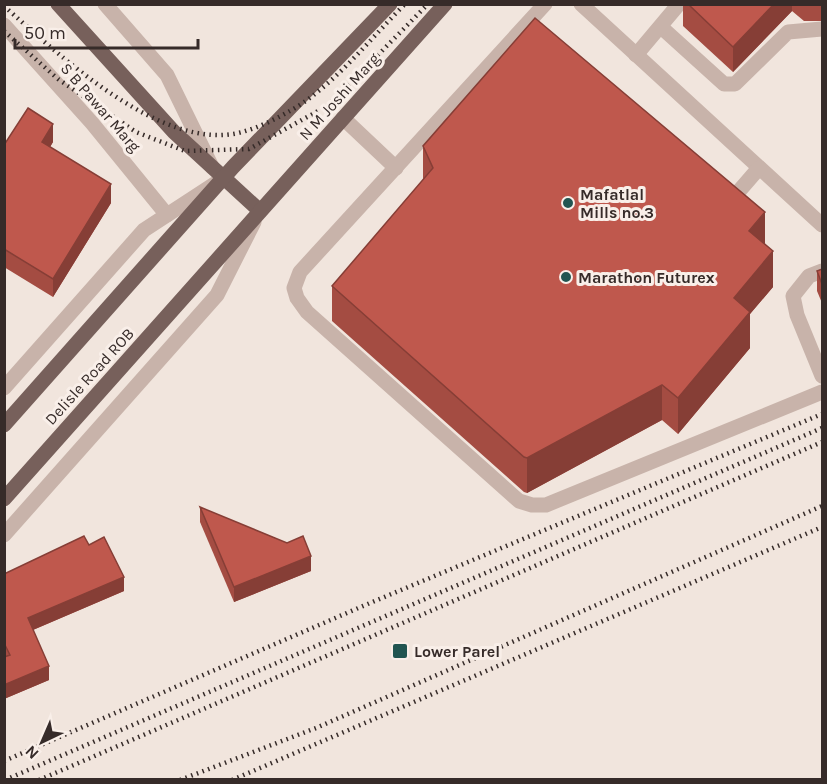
<svg xmlns="http://www.w3.org/2000/svg" width="827" height="784" font-family="Karla,sans-serif">
<style>
.lines{fill:none;stroke-linecap:round;stroke-linejoin:round}
.minor{stroke:#c8b3aa;stroke-width:15}
.major{stroke:#77605b;stroke-width:15}
.rail{stroke:#362b29;stroke-width:4.5;stroke-dasharray:1.5 4.5;stroke-linecap:butt}
.wall{fill:#a44c42}
.shaded-wall{fill:#863e36}
.building{fill:#bf584d;stroke:#863e36;stroke-width:1.5}
.poi-dot{fill:#215551;stroke:#f9efe9;stroke-width:2}
.labels{text-anchor:middle;stroke-width:6;stroke-linejoin:round;paint-order:stroke}
.street-label{font-size:16px;fill:#362b29;stroke:#f9efe9}
.poi-label{font-size:16px;font-weight:bold;fill:#362b29;stroke:#f9efe9;text-anchor:start}
</style>
<rect width="100%" height="100%" fill="#f1e5dd"/>
<g class="lines">
<!-- minor -->
<g class="minor">
<path d="M105,4L167,75L212,167"/>
<path d="M545,4L300,272L294,288L297,298L307,312L519,501L532,505H546L822,392"/>
<path d="M581,4L822,225"/>
<path d="M4,25L92,123L167,215"/>
<path d="M661,27L724,84H735L788,32L822,29"/>
<path d="M636,55L679,4"/>
<path d="M343,118L396,168"/>
<path d="M726,201L733,198L759,168"/>
<path d="M822,271L809,276L793,296L797,315L822,376"/>
<path d="M4,388L144,230L216,183"/>
<path d="M4,535L217,295L254,222"/>
</g>
<!-- major -->
<g class="major">
<path d="M58,4L174,132L260,211"/>
<path d="M4,425L233,167L390,4"/>
<path d="M4,499L445,4"/>
</g>
<!-- rail -->
<g class="rail">
<path d="M4,6C58,54 163,154 242,132C257,128 274,120 288,112C331,89 370,39 405,4"/>
<path d="M4,31L58,79L136,132L185,151L249,149L329,105L428,4"/>
<path d="M4,761L370,603L822,414"/>
<path d="M5,780L822,428"/>
<path d="M39,780L822,442"/>
<path d="M180,780L316,728L822,506"/>
<path d="M232,780L822,527"/>
</g>
</g>
<!-- wall -->
<g class="wall">
<path d="M683,4H822V21H804L792,11L733,72L683,26Z"/>
<path d="M53,142L50,147L111,203L53,297L4,267V145Z"/>
<path d="M423,146L773,287L750,314V348L678,434L662,420L527,493L524,492L332,321V286L423,180Z"/>
<path d="M822,269V303L817,291V271Z"/>
<path d="M200,507L311,571L234,602L200,522Z"/>
<path d="M89,545L124,591L33,630L49,680L4,699V574Z"/>
</g>
<!-- shaded-wall -->
<g class="shaded-wall">
<path d="M774,4H792V11L733,72V47Z"/>
<path d="M53,124V142L42,160V142Z"/>
<path d="M111,184V203L53,297V279Z"/>
<path d="M765,212V247L749,231Z"/>
<path d="M773,251V287L750,314V348L678,434V398L734,298Z"/>
<path d="M662,385V420L527,493V458Z"/>
<path d="M311,556V571L234,602V587Z"/>
<path d="M124,577V591L28,632V618Z"/>
<path d="M49,666V680L4,699V685Z"/>
</g>
<!-- building -->
<g class="building">
<path d="M688,4H774L733,47Z"/>
<path d="M535,18L765,212L749,231L773,251L734,298L750,312L678,398L662,385L527,458L524,457L332,286L433,168L423,146Z"/>
<path d="M28,108L53,124L42,142L111,184L53,279L4,249V145Z"/>
<path d="M822,269V284L817,271Z"/>
<path d="M200,507L287,543L303,536L311,556L234,587Z"/>
<path d="M84,536L89,545L104,537L124,577L28,618L49,666L4,685V657L10,655L4,643V574Z"/>
</g>
<!-- markers -->
<g class="poi-dot">
<circle cx="568" cy="203" r="6"/>
<circle cx="566" cy="277" r="6"/>
<rect x="392" y="643" width="16" height="16" rx="3"/>
</g>
<g class="labels">
<!-- street labels -->
<g class="street-label">
<text transform="translate(339 96) rotate(-48)" y="6">N M Joshi Marg</text>
<text transform="translate(101 107) rotate(49)" y="6">S B Pawar Marg</text>
<text transform="translate(89 376) rotate(-48)" y="6">Delisle Road ROB</text>
</g>
<!-- poi labels -->
<g class="poi-label">
<text x="580" y="200">Mafatlal<tspan x="580" dy="18">Mills no.3</tspan></text>
<text x="578" y="283">Marathon Futurex</text>
<text x="414" y="657">Lower Parel</text>
</g>
</g>
<!-- border -->
<rect width="827" height="784" fill="none" stroke="#362b29" stroke-width="12"/>
<!-- north arrow -->
<g transform="translate(42 742) rotate(224)" stroke="#f9efe9" stroke-width="4.5" paint-order="stroke">
<path d="M0-4.5L10 22L0 15L-10 22Z" fill="#362b29"/>
<text y="-9" font-size="16" font-weight="bold" text-anchor="middle" fill="#362b29">N</text>
</g>
<!-- scale -->
<path d="M15 39v9h183v-9" fill="none" stroke="#362b29" stroke-width="3"/>
<text x="24" y="39" font-size="18" fill="#362b29" stroke="#f9efe9" stroke-width="4.5" paint-order="stroke">50 m</text>
</svg>
